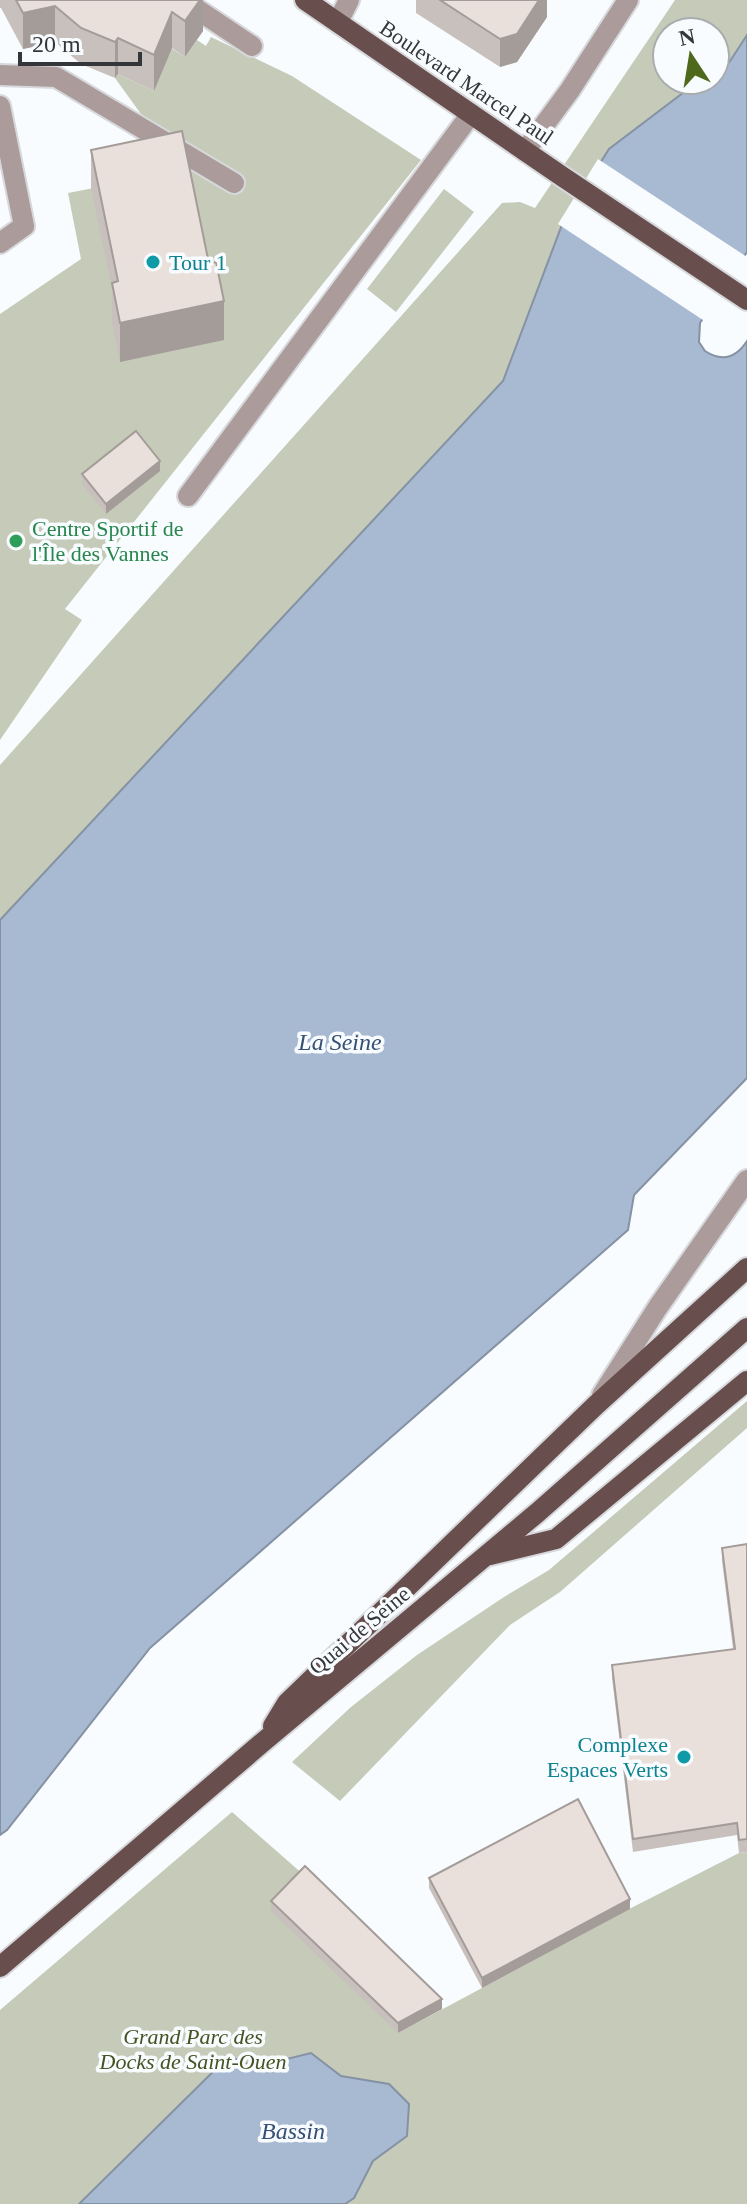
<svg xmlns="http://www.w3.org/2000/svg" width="747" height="2204" font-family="Georgia,serif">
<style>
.green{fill:#c5cbb8}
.water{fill:#a8b9d2;stroke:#8592a4;stroke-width:2}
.pier{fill:#f9fcff}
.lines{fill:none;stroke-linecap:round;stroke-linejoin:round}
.minor-casing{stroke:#d6d8db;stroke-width:24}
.major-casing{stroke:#d6d8db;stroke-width:24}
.minor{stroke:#ab9b9a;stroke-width:20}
.major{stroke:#684e4c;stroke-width:20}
.wall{fill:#c8c0bc}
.shaded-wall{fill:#a39c99}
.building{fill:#e9dfdb;stroke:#a39c99;stroke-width:2}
.culture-dot{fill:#0f9aa8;stroke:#f9fcff;stroke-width:3}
.leisure-dot{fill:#2e9e5b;stroke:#f9fcff;stroke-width:3}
.labels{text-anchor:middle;stroke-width:7;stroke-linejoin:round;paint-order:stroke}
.street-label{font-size:22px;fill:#343639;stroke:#f9fcff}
.culture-label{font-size:22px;fill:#0d838f;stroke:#f9fcff;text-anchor:start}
.leisure-label{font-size:22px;fill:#27864d;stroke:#f9fcff;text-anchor:start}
.park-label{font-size:22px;font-style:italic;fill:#475121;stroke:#f9fcff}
.water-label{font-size:24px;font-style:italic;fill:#364f75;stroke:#f9fcff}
</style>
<rect width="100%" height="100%" fill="#f9fcff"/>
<!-- green -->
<g class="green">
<path d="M675,0H747V35L721,75L715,72V32H667V80H700L609,149L563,222L503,381L0,920V765L502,203L520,202L535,208Z"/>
<path d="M211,37L292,76L421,160L65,609L82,620L0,740V314L81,259L68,193L182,171L115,78L118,74L154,91L168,46L185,57L197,40L206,46Z"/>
<path d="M444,189L474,212L396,312L367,289Z"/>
<path d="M747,1401V1428L560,1592L510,1625L340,1801L292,1762L351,1707L417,1655L504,1597L549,1570Z"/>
<path d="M232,1812L305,1876L398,2033L633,1907L739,1853L747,1852V2204H0V2010Z"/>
</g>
<!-- water -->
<g class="water">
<path d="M747,35V252L700,323L699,342L705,351C722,362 736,358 747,341V1078L634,1195L628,1230L150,1648L7,1830L0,1835V920L503,381L563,222L609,149L700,80H715V72L721,75Z"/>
<path d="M311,2053L341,2076L389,2084L409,2104L407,2136L373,2161L354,2198L345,2204H79L229,2056L254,2067Z"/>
</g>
<!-- pier -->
<path class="pier" d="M598,159L747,257L706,322L558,224Z"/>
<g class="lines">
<!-- minor casing -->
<g class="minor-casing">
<g id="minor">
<path d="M183,0L252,46"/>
<path d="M338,22L349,0"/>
<path d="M0,75L56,77L234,183"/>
<path d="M525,151L570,90L628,0"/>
<path d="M0,243L24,226L0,106"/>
<path d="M188,496L471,114"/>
<path d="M602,1395L658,1307L747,1180"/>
</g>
</g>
<!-- major casing -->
<g class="major-casing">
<g id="major">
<path d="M305,0L563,177L747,300"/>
<path d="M490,1555L556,1539L747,1381"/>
<path d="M273,1726L287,1703L596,1405L747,1268"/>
<path d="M0,1967L263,1742L537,1513L747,1328"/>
</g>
</g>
<!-- minor -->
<use href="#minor" class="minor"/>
<!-- major -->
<use href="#major" class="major"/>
</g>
<!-- wall -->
<g class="wall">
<path d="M0,0H203V31L185,57L172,48L154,91L118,74L115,78L81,64L55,42L23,49L1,8H0Z"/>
<path d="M416,0H547V17L517,62L500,67L416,13Z"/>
<path d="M91,150L224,340L120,362L112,322V288L91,189Z"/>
<path d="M160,471L106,514L82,484V474Z"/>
<path d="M747,1533V1852L739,1853L737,1835L633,1852L612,1678V1665L733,1649L722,1561V1548L747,1544Z"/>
<path d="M429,1878L630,1909L482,1988L429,1888Z"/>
<path d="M271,1901L442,2009L398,2033L271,1911Z"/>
</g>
<!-- shaded-wall -->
<g class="shaded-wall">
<path d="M200,0H203V31L185,57V21Z"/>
<path d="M539,0H547V17L517,62L500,67V39Z"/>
<path d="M55,6V42L23,49V13Z"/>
<path d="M172,12V48L154,91V55Z"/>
<path d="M118,38V74L115,78V42Z"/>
<path d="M224,301V340L120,362V323Z"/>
<path d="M160,461V471L106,514V504Z"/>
<path d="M630,1899V1909L482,1988V1978Z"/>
<path d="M442,1999V2009L398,2033V2023Z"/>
</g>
<!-- building -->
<g class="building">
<path d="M16,0H200L185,21L172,12L154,55L118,38L115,42L81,28L55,6L23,13Z"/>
<path d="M440,0H539L517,34L500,39Z"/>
<path d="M182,131L209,264L216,262L224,301L120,323L112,283L118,281L91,150Z"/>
<path d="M136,431L160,461L106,504L82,474Z"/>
<path d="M747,1544V1839L739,1840L737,1823L633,1839L612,1665L735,1649L722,1548Z"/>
<path d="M578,1799L630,1899L482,1978L429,1878Z"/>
<path d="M305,1866L442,1999L398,2023L271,1901Z"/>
</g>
<!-- markers -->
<g class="culture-dot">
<circle cx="153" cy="262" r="8"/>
<circle cx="684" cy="1757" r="8"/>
</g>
<circle class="leisure-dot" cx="16" cy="541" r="8"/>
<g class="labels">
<!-- street labels -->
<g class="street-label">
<text transform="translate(467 82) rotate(34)" y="8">Boulevard Marcel Paul</text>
<text transform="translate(359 1630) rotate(-40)" y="8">Quai de Seine</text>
</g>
<!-- culture labels -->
<g class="culture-label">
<text x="169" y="270">Tour 1</text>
<text x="668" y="1752" text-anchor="end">Complexe<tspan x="668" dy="25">Espaces Verts</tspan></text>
</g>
<!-- leisure labels -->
<g class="leisure-label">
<text x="32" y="536">Centre Sportif de<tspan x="32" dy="25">l'Île des Vannes</tspan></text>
</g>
<!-- park labels -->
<g class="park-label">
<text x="193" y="2044">Grand Parc des<tspan x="193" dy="25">Docks de Saint-Ouen</tspan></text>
</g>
<!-- water labels -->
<g class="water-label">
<text x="340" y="1050">La Seine</text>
<text x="293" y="2139">Bassin</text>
</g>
</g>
<!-- north arrow -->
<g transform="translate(691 56) rotate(348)"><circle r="38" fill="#f9fcff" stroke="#aaadb0" stroke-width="2"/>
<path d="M0-6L14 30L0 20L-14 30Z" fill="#4f691c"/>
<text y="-12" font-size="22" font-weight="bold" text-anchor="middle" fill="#343639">N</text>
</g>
<!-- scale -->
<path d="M20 52v12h120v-12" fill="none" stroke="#343639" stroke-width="4"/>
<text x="32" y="52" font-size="24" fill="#343639" stroke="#f9fcff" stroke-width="6" paint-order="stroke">20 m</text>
</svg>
